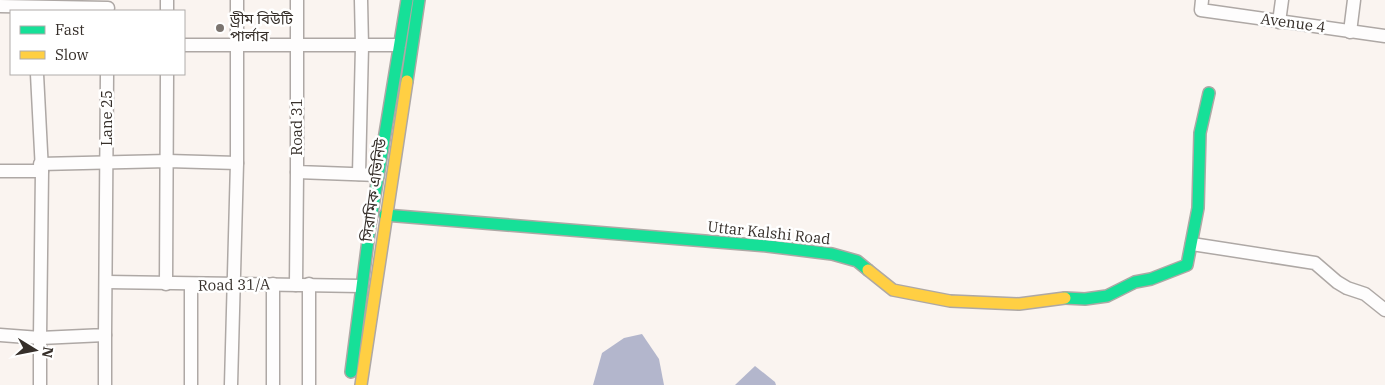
<svg xmlns="http://www.w3.org/2000/svg" width="1385" height="385" font-family="'IBM Plex Serif','Noto Sans Bengali',serif">
<style>
.water{fill:#b3b6cc}
.lines{fill:none;stroke-linecap:round;stroke-linejoin:round}
.street-casing{stroke:#aea8a5;stroke-width:15}
.fast-casing{stroke:#aea8a5;stroke-width:14}
.slow-casing{stroke:#aea8a5;stroke-width:14}
.street{stroke:#fefdfd;stroke-width:12}
.fast{stroke:#16e098;stroke-width:11}
.slow{stroke:#ffcf43;stroke-width:11}
.poi-dot{fill:#7b746f;stroke:#fff;stroke-width:2}
.labels{text-anchor:middle;stroke-width:5;stroke-linejoin:round;paint-order:stroke}
.poi-label{font-size:15px;fill:#362f2a;stroke:#fff;text-anchor:start}
.street-label{font-size:15px;fill:#362f2a;stroke:#fff}
</style>
<rect width="100%" height="100%" fill="#faf4f0"/>
<!-- water -->
<g class="water">
<path d="M642,334L659,359L664,385H593L602,353L624,338Z"/>
<path d="M755,366L775,382L776,385H735Z"/>
</g>
<g class="lines">
<!-- street casing -->
<g class="street-casing">
<g id="street">
<path d="M297,0V172L378,175"/>
<path d="M1202,0L1201,10L1385,36"/>
<path d="M0,6L108,8"/>
<path d="M167,11V0"/>
<path d="M1279,22L1282,0"/>
<path d="M1350,32L1354,0"/>
<path d="M184,45H399"/>
<path d="M40,164L168,161L237,163"/>
<path d="M0,171H42"/>
<path d="M359,174L362,46L361,0"/>
<path d="M1192,244L1315,263L1337,282L1347,288L1365,294L1385,310"/>
<path d="M107,282L361,286"/>
<path d="M166,284L167,74"/>
<path d="M273,284V385"/>
<path d="M191,285V385"/>
<path d="M296,285L297,172"/>
<path d="M0,335L40,338L42,171L37,74"/>
<path d="M105,335V385"/>
<path d="M40,385V338L105,335L107,74"/>
<path d="M231,385L237,163V0"/>
<path d="M309,385V284"/>
</g>
</g>
<!-- fast casing -->
<g class="fast-casing">
<g id="fast">
<path d="M407,81L419,0"/>
<path d="M385,215L767,246L832,254L857,261L868,270"/>
<path d="M1065,298L1085,299L1107,296L1135,282L1151,279L1187,265L1198,208L1200,133L1209,93"/>
<path d="M351,372L370,225L407,0"/>
</g>
</g>
<!-- slow casing -->
<g class="slow-casing">
<g id="slow">
<path d="M868,270L893,290L950,301L1019,304L1065,298"/>
<path d="M361,385L407,81"/>
</g>
</g>
<!-- street -->
<use href="#street" class="street"/>
<!-- fast -->
<use href="#fast" class="fast"/>
<!-- slow -->
<use href="#slow" class="slow"/>
</g>
<!-- markers -->
<circle class="poi-dot" cx="220" cy="28" r="5"/>
<g class="labels">
<!-- poi labels -->
<g class="poi-label">
<text x="230" y="24">ড্রীম বিউটি<tspan x="230" dy="17">পার্লার</tspan></text>
</g>
<!-- street labels -->
<g class="street-label">
<text transform="translate(1293 23) rotate(8)" y="5">Avenue 4</text>
<text transform="translate(107 118) rotate(-90)" y="5">Lane 25</text>
<text transform="translate(297 127) rotate(-90)" y="5">Road 31</text>
<text transform="translate(374 190) rotate(-82)" y="5">সিরামিক এভিনিউ</text>
<text transform="translate(769 233) rotate(6)" y="5">Uttar Kalshi Road</text>
<text transform="translate(234 285) rotate(-1)" y="5">Road 31/A</text>
</g>
</g>
<!-- legend -->
<rect x="10" y="10" width="175" height="65" fill="#ffffff" stroke="#afacaa"/>
<rect x="20" y="26" width="25" height="8" fill="#16e098" stroke="#afacaa"/>
<text x="55" y="35" font-size="15" fill="#362f2a">Fast</text>
<rect x="20" y="51" width="25" height="8" fill="#ffcf43" stroke="#afacaa"/>
<text x="55" y="60" font-size="15" fill="#362f2a">Slow</text>
<!-- north arrow -->
<g transform="translate(35 350) rotate(100)" stroke="#ffffff" stroke-width="4" paint-order="stroke">
<path d="M0-4L9 19L0 12L-9 19Z" fill="#362f2a"/>
<text y="-8" font-size="14" font-weight="bold" text-anchor="middle" fill="#362f2a">N</text>
</g>
</svg>
